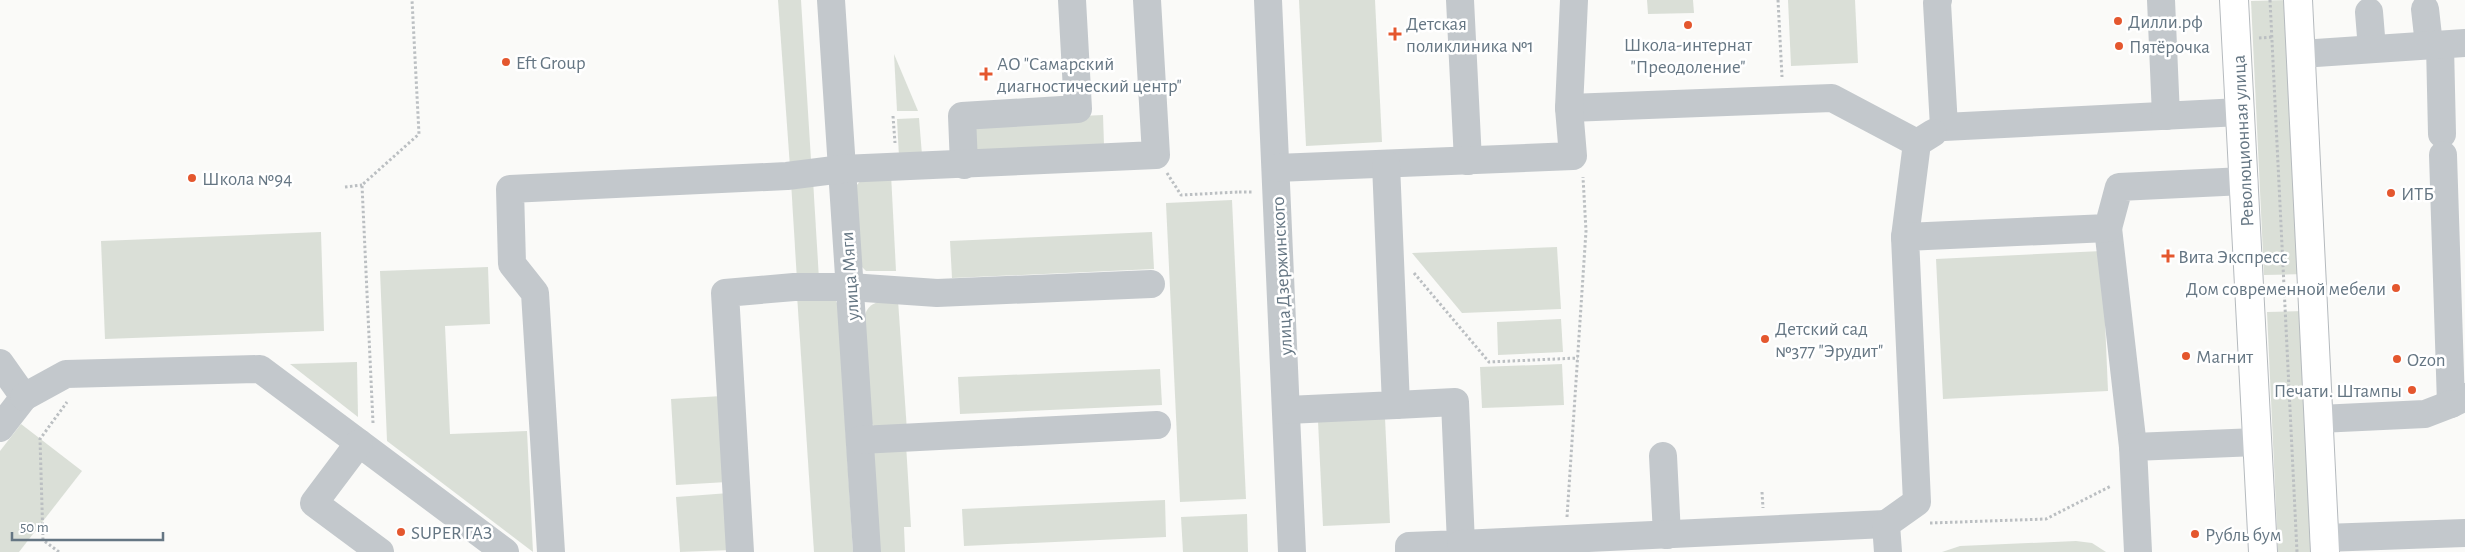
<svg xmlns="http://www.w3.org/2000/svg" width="2465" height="552" font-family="'Alegreya Sans',sans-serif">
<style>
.green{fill:#dadfd7}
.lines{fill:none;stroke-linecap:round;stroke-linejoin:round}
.major-casing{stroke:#b5babe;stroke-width:30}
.path{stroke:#bbbfc2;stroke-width:3;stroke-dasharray:2.5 2.5;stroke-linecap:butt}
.minor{stroke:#c3c8cc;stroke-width:28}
.major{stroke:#fff;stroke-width:28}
.poi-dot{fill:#e4572e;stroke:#fff;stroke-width:2}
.labels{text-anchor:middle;stroke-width:5;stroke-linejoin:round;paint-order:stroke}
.poi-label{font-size:19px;fill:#657683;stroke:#fff;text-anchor:start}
.street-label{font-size:19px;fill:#657683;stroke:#fff}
</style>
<rect width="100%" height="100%" fill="#fafaf8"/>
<!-- green -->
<g class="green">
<path d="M778,0H801L811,160L790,167Z"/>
<path d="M1299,0H1375L1382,142L1306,146Z"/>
<path d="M1647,0H1693L1694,13L1648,14Z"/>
<path d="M1788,0H1855L1858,63L1791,66Z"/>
<path d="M2292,0L2305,274L2264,275L2251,1Z"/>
<path d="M894,54L918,111H897Z"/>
<path d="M1103,115L1104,145L972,151L970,121Z"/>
<path d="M919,118L922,155L899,157L897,119Z"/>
<path d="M891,174L896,271H866L861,266L856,186L863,178Z"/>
<path d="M813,180L819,279L797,280L791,182Z"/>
<path d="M1232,200L1246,499L1180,502L1166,203Z"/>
<path d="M321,232L324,331L105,339L101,241Z"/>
<path d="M1152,232L1154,269L952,278L950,241Z"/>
<path d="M1557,247L1561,309L1462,313L1412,253Z"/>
<path d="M2102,251L2108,391L1943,399L1936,259Z"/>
<path d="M488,267L490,324L445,326L450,434L527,431L533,552L387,441L380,271Z"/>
<path d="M797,295L836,301L838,305L853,552H814Z"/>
<path d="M886,300H898L907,431L876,428L870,422L863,322C866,307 871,303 886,300Z"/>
<path d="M2305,311L2317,552H2278L2267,312Z"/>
<path d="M1561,319L1563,352L1498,355L1497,322Z"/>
<path d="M357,362L358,417L290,364Z"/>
<path d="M1562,364L1564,405L1482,408L1480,367Z"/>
<path d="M1160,369L1162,405L960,414L958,377Z"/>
<path d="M722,396L727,482L676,485L671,399Z"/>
<path d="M1385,418L1390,523L1323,526L1318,421Z"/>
<path d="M21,424L82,471L19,552H0V451Z"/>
<path d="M906,444L911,527H904L905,552H879L873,453Z"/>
<path d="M729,493L732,550L680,552L676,497Z"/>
<path d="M1165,500L1166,537L964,546L962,509Z"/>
<path d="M1247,514L1248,552H1183L1181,517Z"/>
<path d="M2076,541L2092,543L2106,552H1942L1960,546Z"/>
</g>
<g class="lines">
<!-- major casing -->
<g class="major-casing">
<g id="major">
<path d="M2234,0L2263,552"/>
<path d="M2298,0L2325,552"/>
</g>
</g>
<!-- path -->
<g class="path">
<path d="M1778,0L1782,77"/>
<path d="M2270,0L2297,552"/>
<path d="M2259,38L2273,37"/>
<path d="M893,116L895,143"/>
<path d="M1167,173L1181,195L1239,192"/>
<path d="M345,187L362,185"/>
<path d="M1239,192H1252"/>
<path d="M1414,273L1489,362L1578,358"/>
<path d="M373,423L362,185L419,134L412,0"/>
<path d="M1762,492L1763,508"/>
<path d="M1567,517L1586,231L1583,177"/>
<path d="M1930,523L2046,519L2111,486"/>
<path d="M59,552L43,540L40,439L67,402"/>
</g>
<!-- minor -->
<g class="minor">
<path d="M831,0L867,552"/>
<path d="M1268,0L1292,552"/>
<path d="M1460,0L1468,161"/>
<path d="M1938,0L1937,3L1944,127L2240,112"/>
<path d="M2161,0L2166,116"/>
<path d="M2425,9L2429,45"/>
<path d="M2369,12L2372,49"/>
<path d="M2440,45L2442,134"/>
<path d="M2301,54L2465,43"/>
<path d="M1569,108L1832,98L1917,143"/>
<path d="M2443,155L2451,404L2465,397"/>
<path d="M964,165L962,116L1078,109L1072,0"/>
<path d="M1276,168L1573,156L1569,108L1574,0"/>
<path d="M2108,228L2133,447"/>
<path d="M1905,237L1917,143L1933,133"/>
<path d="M0,363L24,397L0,428"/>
<path d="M24,397L66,374L260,369L505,552"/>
<path d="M1396,405L1455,402L1461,544L1409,546V552"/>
<path d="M1287,410L1396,405L1386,164"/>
<path d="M2319,419L2425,414L2451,404"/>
<path d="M860,440L1157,425"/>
<path d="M359,443L314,503L380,552"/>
<path d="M1663,456L1667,535"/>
<path d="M2324,538L2465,533"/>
<path d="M1461,544L1886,524"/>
<path d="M551,552L535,293L512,264L510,189L787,176L842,169L1156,155L1147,0"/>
<path d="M740,552L725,293L794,287H850L937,293L1151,284"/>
<path d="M1888,552L1886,524L1917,502L1905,237L2108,228L2119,187L2244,181"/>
<path d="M2138,552L2133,447L2257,442"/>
</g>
<!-- major -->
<use href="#major" class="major"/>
</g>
<!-- markers -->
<g class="poi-dot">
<circle cx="2118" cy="21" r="5"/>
<circle cx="1688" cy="25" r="5"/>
<path d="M1392.5 26.5h5v5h5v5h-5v5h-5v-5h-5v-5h5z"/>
<circle cx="2119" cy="46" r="5"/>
<circle cx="506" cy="62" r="5"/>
<path d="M983.5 66.5h5v5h5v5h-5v5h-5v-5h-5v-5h5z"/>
<circle cx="192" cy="178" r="5"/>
<circle cx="2391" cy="193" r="5"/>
<path d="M2165.5 248.5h5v5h5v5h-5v5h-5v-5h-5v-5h5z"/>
<circle cx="2396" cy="288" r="5"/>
<circle cx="1765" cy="339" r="5"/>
<circle cx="2186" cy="356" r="5"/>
<circle cx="2397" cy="359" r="5"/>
<circle cx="2412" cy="390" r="5"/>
<circle cx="401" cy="532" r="5"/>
<circle cx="2195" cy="534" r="5"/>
</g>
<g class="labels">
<!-- poi labels -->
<g class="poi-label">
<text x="2128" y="28">Дилли.рф</text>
<text x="1406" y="30">Детская<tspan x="1406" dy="22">поликлиника №1</tspan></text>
<text x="1688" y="51" text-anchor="middle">Школа-интернат<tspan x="1688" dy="22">"Преодоление"</tspan></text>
<text x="2129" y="53">Пятёрочка</text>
<text x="516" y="69">Eft Group</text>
<text x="997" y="70">АО "Самарский<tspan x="997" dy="22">диагностический центр"</tspan></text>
<text x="202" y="185">Школа №94</text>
<text x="2401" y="200">ИТБ</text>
<text x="2178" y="263">Вита Экспресс</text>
<text x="2386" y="295" text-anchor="end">Дом современной мебели</text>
<text x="1775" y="335">Детский сад<tspan x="1775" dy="22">№377 "Эрудит"</tspan></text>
<text x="2196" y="363">Магнит</text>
<text x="2407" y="366">Ozon</text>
<text x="2402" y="397" text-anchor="end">Печати. Штампы</text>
<text x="411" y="539">SUPER ГАЗ</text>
<text x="2205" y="541">Рубль бум</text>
</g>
<!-- street labels -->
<g class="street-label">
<text transform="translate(2242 141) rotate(-93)" y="7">Революционная улица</text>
<text transform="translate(849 276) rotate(-94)" y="7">улица Мяги</text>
<text transform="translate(1281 276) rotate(-93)" y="7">улица Дзержинского</text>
</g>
</g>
<!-- scale -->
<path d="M12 532v8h151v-8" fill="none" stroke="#657683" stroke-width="2.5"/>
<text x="20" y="532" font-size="15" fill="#657683" stroke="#ffffff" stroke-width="4" paint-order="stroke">50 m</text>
</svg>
